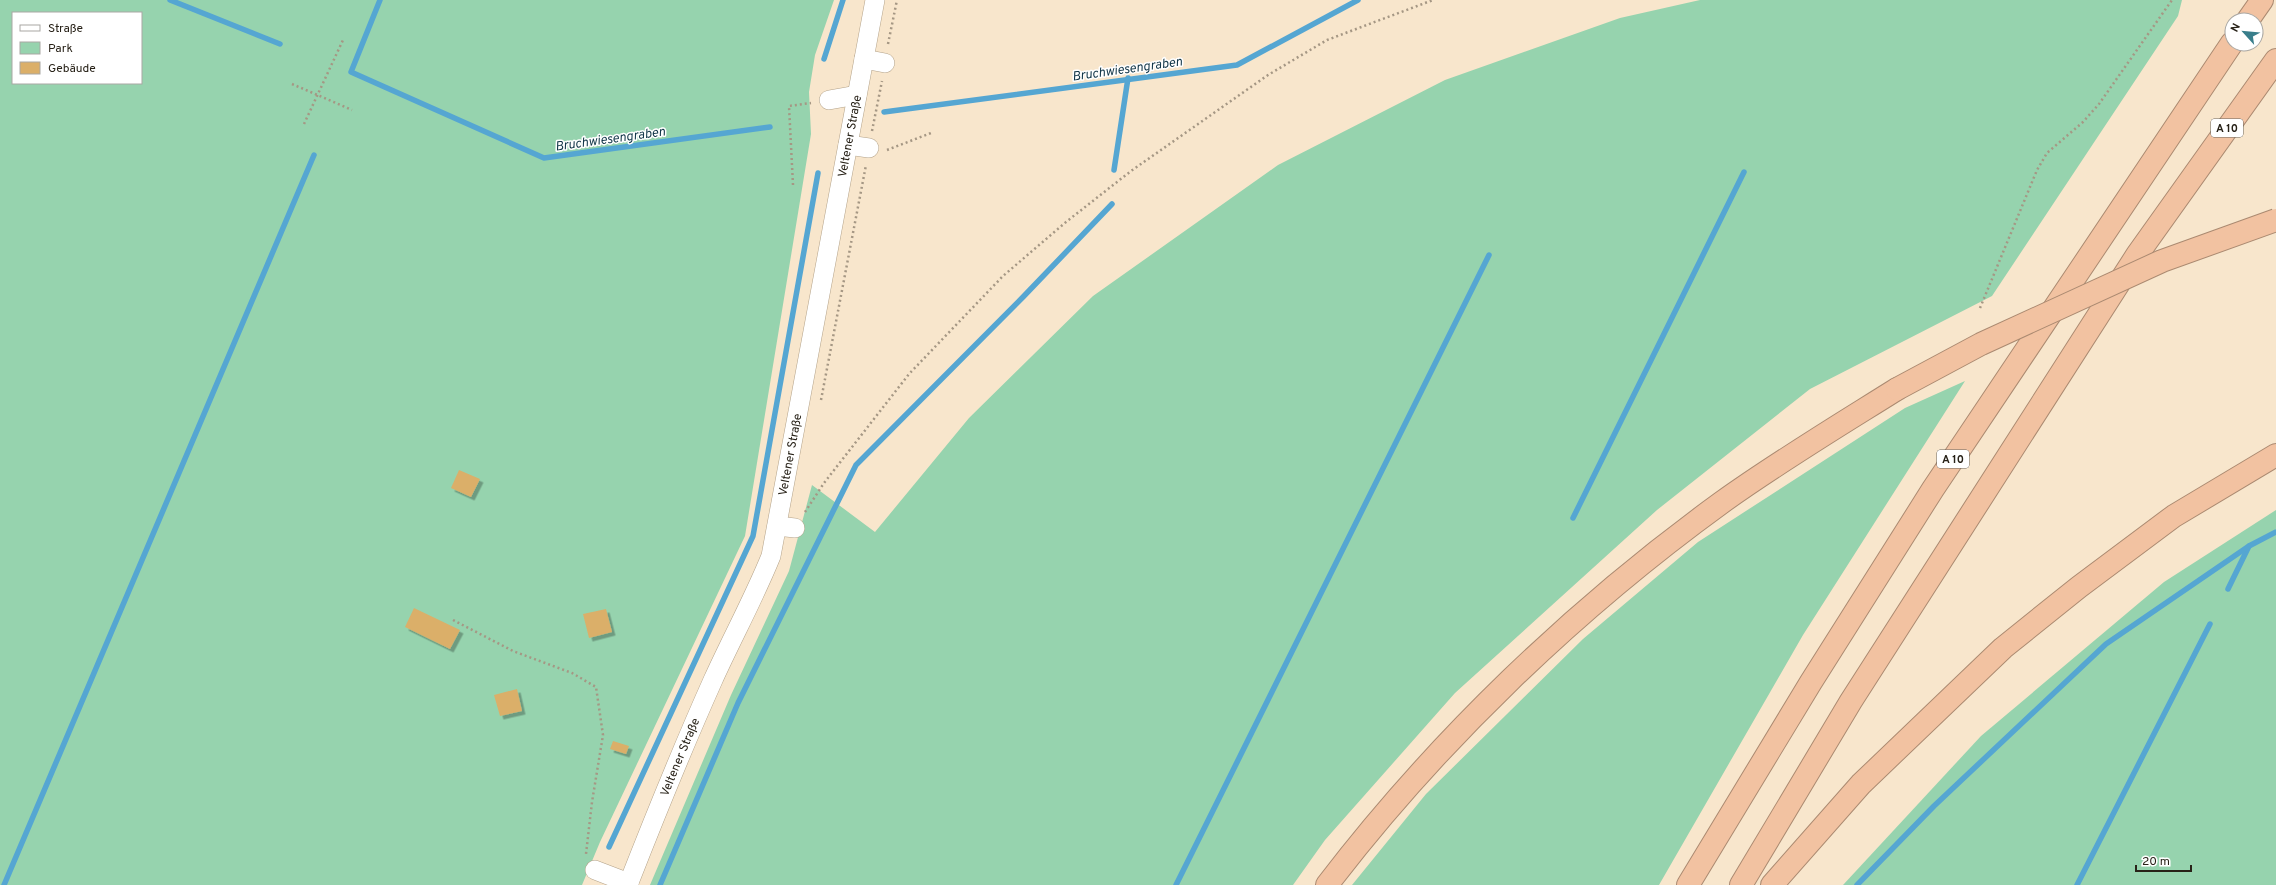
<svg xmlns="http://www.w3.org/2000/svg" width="2276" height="885" font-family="Overpass,sans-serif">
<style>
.green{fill:#96d3ae;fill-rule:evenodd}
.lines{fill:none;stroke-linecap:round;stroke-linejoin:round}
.stream{stroke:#55a6d2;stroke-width:5.5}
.building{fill:#dbaf69;filter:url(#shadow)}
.minor-casing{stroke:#b3a289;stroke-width:20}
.highway-casing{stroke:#ab8a71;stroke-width:24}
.path{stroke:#a59784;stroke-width:2.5;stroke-dasharray:2 3;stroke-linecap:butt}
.minor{stroke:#fff;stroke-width:19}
.highway{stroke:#f2c2a1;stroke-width:22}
.highway-bridge-casing{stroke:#ab8a71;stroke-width:24;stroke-linecap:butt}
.highway-bridge{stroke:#f2c2a1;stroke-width:22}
.labels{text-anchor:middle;stroke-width:3;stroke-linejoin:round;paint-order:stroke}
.shield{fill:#fff;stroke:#68645d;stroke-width:1}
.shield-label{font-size:11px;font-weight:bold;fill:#282218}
.street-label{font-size:12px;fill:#282218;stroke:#fff}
.water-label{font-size:13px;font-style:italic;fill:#123648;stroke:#fff}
</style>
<defs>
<filter id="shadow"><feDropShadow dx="3.5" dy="3.5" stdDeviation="0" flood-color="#0004"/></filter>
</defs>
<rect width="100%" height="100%" fill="#f8e6cc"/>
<!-- green -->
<g class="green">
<path d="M0,0H834L815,55L809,92L811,134L745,536L600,842L582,885H0ZM13,13H141V83H13Z"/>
<path d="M1700,0H2182L2178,16L1992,296L1810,389L1657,510L1455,693L1325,840L1293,885H650L731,695L789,571L812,485L875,532L969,418L1093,296L1278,165L1445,80L1620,18Z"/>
<path d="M1965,381L1803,635L1659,885H1352L1426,794L1583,639L1698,542L1905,408Z"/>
<path d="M2276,510V885H1843L1981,736L2164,582Z"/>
</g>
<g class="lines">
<!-- stream -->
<g class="stream">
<path d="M170,0L280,44"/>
<path d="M380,0L351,72L544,158L770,127"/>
<path d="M824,59L843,0"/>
<path d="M884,112L1237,65L1358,0"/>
<path d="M1114,170L1128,78"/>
<path d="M1573,518L1744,172"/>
<path d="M2228,589L2249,546"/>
<path d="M609,847L753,536L818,173"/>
<path d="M4,885L314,155"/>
<path d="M660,885L738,703L856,465L1024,296L1112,204"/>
<path d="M1176,885L1489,255"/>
<path d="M1857,885L1934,806L2106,644L2249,546L2276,532"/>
<path d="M2077,885L2210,624"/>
</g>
</g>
<!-- building -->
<g class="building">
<path d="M459,470L480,479L471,497L451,488Z"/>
<path d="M414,608L460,630L450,649L405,627Z"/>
<path d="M606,609L612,632L589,638L583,614Z"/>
<path d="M517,689L522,711L500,716L494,695Z"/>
<path d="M613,741L629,746L626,754L610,749Z"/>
</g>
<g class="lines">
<!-- minor casing -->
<g class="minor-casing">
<g id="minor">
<path d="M864,59L885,63"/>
<path d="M829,100L857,95"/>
<path d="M848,145L869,148"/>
<path d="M777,526L795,528"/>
<path d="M595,870L629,883"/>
<path id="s1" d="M628,885C655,816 683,747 713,680C732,638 754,598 771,556L875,0"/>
</g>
</g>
<!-- highway casing -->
<g class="highway-casing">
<g id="highway">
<path d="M2248,20L2262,0"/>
<path d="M1327,885C1437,741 1575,609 1721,503C1778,462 1838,426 1897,389"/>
<path d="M1688,885L1811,682L1933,489L2232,43"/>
<path d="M1741,885L1851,701L2137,255L2276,60"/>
<path d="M1772,885L1861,784L2003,648L2079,587L2174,516L2276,455"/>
</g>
</g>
<!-- path -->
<g class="path">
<path d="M888,44L897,0"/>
<path d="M292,84L352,110"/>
<path d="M304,124L343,40"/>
<path d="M872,131L882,81"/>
<path d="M887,150L931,133"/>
<path d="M793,185L789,106L811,103"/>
<path d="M1980,308L2037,170L2047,153L2083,122L2099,104L2172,0"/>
<path d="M821,400L866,165"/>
<path d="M805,512L824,483L909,374L1003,276L1066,222L1131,171L1268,75L1327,40L1433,0"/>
<path d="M453,620L513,651L572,673L596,687L603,735L592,802L586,854"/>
</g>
<!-- minor -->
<use href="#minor" class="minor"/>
<!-- highway -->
<use href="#highway" class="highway"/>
<!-- highway-bridge casing -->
<g class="highway-bridge-casing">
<path id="highway-bridge" d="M1897,389L1981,344L2162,261L2276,220"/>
</g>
<!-- highway-bridge -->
<use href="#highway-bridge" class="highway-bridge"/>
</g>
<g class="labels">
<!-- shield labels -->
<g class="shield">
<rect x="2211" y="119" width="32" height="18" rx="3"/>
<rect x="1937" y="450" width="32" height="18" rx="3"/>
</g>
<g class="shield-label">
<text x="2227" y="132">A 10</text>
<text x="1953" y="463">A 10</text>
</g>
<!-- street labels -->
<g class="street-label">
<text dy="4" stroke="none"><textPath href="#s1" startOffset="786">Veltener Straße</textPath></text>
<text dy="4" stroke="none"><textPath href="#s1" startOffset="462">Veltener Straße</textPath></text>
<text dy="4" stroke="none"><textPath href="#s1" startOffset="138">Veltener Straße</textPath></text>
</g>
<!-- water labels -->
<g class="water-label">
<text transform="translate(1127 68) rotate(-8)" y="5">Bruchwiesengraben</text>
<text transform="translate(610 138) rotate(-8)" y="5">Bruchwiesengraben</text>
</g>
</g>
<!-- legend -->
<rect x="12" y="12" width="130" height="72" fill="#ffffff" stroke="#a9a7a3"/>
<rect x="20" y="25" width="20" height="6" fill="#ffffff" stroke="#a9a7a3"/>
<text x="48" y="32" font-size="12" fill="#282218">Straße</text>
<rect x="20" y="42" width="20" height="12" fill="#96d3ae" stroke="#a9a7a3"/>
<text x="48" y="52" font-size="12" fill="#282218">Park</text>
<rect x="20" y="62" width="20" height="12" fill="#dbaf69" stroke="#a9a7a3"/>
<text x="48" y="72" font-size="12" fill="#282218">Gebäude</text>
<!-- north arrow -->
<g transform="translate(2244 32) rotate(297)"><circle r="19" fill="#ffffff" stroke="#a9a7a3"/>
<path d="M0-3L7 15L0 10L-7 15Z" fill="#397e8b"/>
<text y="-6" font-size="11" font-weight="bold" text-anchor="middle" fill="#282218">N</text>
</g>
<!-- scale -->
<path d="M2136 865v6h55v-6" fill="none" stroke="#282218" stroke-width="2"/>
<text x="2142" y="865" font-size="12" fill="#282218" stroke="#ffffff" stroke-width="3" paint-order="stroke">20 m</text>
</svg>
